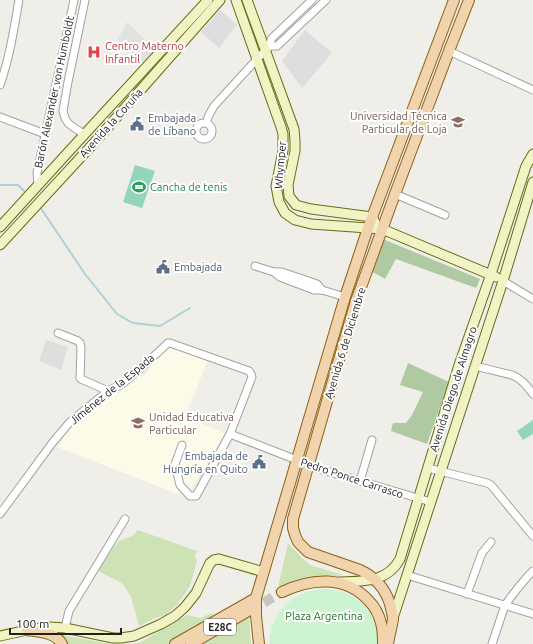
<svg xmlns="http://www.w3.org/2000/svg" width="533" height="644" font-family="Ubuntu,sans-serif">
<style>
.residential{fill:#dfdede}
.education{fill:#fcfbe7}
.grass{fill:#cde3b6}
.forest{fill:#afcaa3}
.park{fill:#cdf4d0}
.pitch{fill:#92d5ba}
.parking{fill:#e1e1e1}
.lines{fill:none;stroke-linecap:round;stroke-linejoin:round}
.stream{stroke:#b0d0d8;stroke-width:2}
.primary-tunnel{stroke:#c7c5c1;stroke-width:10;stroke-dasharray:10 5;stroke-linecap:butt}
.street-casing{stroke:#a2a2a2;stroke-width:9}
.secondary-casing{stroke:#656d14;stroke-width:11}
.primary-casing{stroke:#8b6214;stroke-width:12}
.street{stroke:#fff;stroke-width:7}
.secondary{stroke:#f1f3c5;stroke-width:9}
.primary{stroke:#f1d3ae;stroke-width:10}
.labels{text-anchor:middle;stroke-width:4;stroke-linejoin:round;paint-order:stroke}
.shield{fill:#fff;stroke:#646464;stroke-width:1}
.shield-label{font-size:10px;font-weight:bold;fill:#212121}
.health-label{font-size:11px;fill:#be3a42;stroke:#fff;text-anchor:start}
.street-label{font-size:11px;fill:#212121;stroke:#fff}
.education-label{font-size:11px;fill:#785e54;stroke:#fff;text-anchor:end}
.service-label{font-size:11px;fill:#4e5e75;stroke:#fff;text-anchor:start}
.leisure-label{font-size:11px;fill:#27864d;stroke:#fff;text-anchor:start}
.park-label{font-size:11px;fill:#1b7421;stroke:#fff}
</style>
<rect width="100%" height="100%" fill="#f0eee9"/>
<!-- residential -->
<g class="residential">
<path d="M220,10L237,25L219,48L201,32Z"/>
<path d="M305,30L332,53L302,88L282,61Z"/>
<path d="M46,340L68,347L61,370L39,361Z"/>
</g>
<!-- education -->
<path class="education" d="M167,345L208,360L185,417L225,433L191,490H188L184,488L178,494L57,447L69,429L89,409L112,392L119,393L139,374L145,375L165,346Z"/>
<!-- grass -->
<g class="grass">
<path d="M138,530L197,551L195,556L197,561L190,586L177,605L166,615L155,618L139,626L131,597L123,584L98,571L113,548L119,541L132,536Z"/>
<path d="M288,543L301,557L310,565L343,575L303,579L278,587Z"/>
<path d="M212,613L214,617L209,622L169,644H132L141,642L187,615L200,618Z"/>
<path d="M249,617L251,644H199Z"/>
<path d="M56,634L110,644H63Z"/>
</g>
<!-- forest -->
<g class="forest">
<path d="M385,240L480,279L476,288L396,259L385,279L371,271L380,241Z"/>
<path d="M408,363L449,382L427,444L391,431L393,423H406L412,415L423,392L400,385Z"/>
</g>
<!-- park -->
<path class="park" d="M321,589C343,589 359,596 371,615C374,619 376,623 378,629C379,634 379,639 380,644H269C271,613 290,593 321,589Z"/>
<!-- pitch -->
<g class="pitch">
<path d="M135,165L155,171L142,208L123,202Z"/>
<path d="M533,420V434L523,440L517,431Z"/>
</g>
<!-- parking -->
<path class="parking" d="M127,22L156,50L143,63L118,39Z"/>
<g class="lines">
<!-- stream -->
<g class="stream">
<path d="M0,185H18L27,194"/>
<path d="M40,207L85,274L117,314L133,323L160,326L190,308"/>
</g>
<!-- primary-tunnel -->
<path class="primary-tunnel" d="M251,610L282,592"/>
<!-- street casing -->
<g class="street-casing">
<g id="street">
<path d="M270,46L271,39L312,0"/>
<path d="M449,51L533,90"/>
<path d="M0,85C10,57 14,28 19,0"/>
<path d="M0,117L45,134"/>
<circle cx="204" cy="131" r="8"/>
<path d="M206,123L209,115L214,106L257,59L270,46H277L326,0"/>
<path d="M84,134L73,127L68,123L65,118L63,111L68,82L85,0"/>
<path d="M38,184L37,173L74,0"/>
<path d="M395,194L445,215"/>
<path d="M255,266L274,272H282L317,284L322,290"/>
<path d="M274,272L280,277L314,290H322L345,297"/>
<path d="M503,281L533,299"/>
<path d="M58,333L78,341L80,343L81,347L80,378L81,379L108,391"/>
<path d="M475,366L512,375C522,379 527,386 533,394"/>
<path d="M230,434L297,460L309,466L431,502"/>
<path d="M428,468L487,483L491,485L533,536"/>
<path d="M360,481L372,440"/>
<path d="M0,514L53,442L70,422L108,391L122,384L141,368L168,343H170L249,371L251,374L252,377L230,434L196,496H190L180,485L177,473L175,464L182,445"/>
<path d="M407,575L533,614"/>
<path d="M467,594L482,553L491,542"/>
<path d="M65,628L69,611L125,519"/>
<path d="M492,644L505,605L517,589L528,576L533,571"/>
</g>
</g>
<!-- secondary casing -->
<g class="secondary-casing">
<g id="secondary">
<path d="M236,0L281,127L283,134V151L276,186L279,202L285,213L295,220L311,224L382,229L496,277"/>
<path d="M247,0L294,129L295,140V151L288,185L289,196L296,205L311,209L372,217L375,222"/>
<path d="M0,227L82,137L208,0"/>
<path d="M0,245L93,144L220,0"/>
<path d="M339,582C363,581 387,583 400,559L459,365L491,274L526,166L533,154"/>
<path d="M393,618L503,281L533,182"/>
<path d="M0,636L32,629L50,627L65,628L113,638H121L134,636L161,624L175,616L185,607L196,593L210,563L214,560L219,559L264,572"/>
</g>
</g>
<!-- primary casing -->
<g class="primary-casing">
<g id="primary">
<path d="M282,592C311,578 346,575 369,601C375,607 379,615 381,623C383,629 383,637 383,644"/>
<path d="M27,630C39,632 55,632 62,644"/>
<path d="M175,644L256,598"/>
<path d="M191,644L250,610"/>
<path d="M259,644L256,616V598L345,297L368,228L454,0"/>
<path d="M388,644C389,637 392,626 393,619C393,615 391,609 390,604C385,588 375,577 360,570L308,552L298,542L295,535L293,528V519L356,301L395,194L449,51L469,0"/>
</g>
</g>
<!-- street -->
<use href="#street" class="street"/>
<!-- secondary -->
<use href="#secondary" class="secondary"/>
<!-- primary -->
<use href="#primary" class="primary"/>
</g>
<!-- icons -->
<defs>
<g id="hospital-bare" transform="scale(1.08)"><path d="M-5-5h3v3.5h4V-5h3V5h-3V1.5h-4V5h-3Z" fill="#e0444e" stroke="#fff" stroke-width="2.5" paint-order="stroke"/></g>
<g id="university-bare" transform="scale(1.08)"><path d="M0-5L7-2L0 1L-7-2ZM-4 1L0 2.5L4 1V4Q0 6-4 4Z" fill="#8d6e63" stroke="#fff" stroke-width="2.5" paint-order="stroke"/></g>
<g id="civic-bare" transform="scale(1.08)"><path d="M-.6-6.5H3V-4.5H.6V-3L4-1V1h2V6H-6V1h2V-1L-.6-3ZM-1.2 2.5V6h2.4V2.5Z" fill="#5c6f8a" stroke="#fff" stroke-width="2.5" paint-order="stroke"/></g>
<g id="stadium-bare" transform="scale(1.08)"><path d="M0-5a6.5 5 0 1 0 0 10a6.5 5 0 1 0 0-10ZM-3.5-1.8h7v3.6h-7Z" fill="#2e9e5b" stroke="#fff" stroke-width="2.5" paint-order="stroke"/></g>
</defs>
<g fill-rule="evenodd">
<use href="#hospital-bare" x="94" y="52"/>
<use href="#university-bare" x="458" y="122"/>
<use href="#civic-bare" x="137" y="124"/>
<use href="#stadium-bare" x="139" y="187"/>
<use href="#civic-bare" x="163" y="267"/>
<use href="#university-bare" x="138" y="423"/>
<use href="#civic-bare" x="259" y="462"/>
</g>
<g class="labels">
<!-- shield labels -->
<rect class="shield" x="204" y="619" width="32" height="16" rx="3"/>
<g class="shield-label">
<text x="220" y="631">E28C</text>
</g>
<!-- health labels -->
<g class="health-label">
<text x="105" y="50">Centro Materno<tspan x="105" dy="13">Infantil</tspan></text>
</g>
<!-- street labels -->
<g class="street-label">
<text transform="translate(54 92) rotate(-78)" y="4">Barón Alexander von Humboldt</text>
<text transform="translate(111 123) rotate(-48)" y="4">Avenida la Coruña</text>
<text transform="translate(280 165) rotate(-85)" y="4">Whymper</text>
<text transform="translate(345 343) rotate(-73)" y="4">Avenida 6 de Diciembre</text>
<text transform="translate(112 389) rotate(-39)" y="4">Jiménez de la Espada</text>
<text transform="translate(453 389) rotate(-72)" y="4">Avenida Diego de Almagro</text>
<text transform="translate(352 478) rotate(18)" y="4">Pedro Ponce Carrasco</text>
</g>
<!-- education labels -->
<g class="education-label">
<text x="447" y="120">Universidad Técnica<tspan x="447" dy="13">Particular de Loja</tspan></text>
<text x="149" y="421" text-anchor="start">Unidad Educativa<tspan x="149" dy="13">Particular</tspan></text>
</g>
<!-- service labels -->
<g class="service-label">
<text x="148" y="122">Embajada<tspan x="148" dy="13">de Líbano</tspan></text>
<text x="174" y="271">Embajada</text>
<text x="248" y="460" text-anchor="end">Embajada de<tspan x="248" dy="13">Hungría en Quito</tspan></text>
</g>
<!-- leisure labels -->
<g class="leisure-label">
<text x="150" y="191">Cancha de tenis</text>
</g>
<!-- park labels -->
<g class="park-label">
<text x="324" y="620">Plaza Argentina</text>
</g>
</g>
<!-- scale -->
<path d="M10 628v6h111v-6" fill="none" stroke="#212121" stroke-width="2"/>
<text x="16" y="628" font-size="12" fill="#212121" stroke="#ffffff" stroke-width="3" paint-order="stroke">100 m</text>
</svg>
